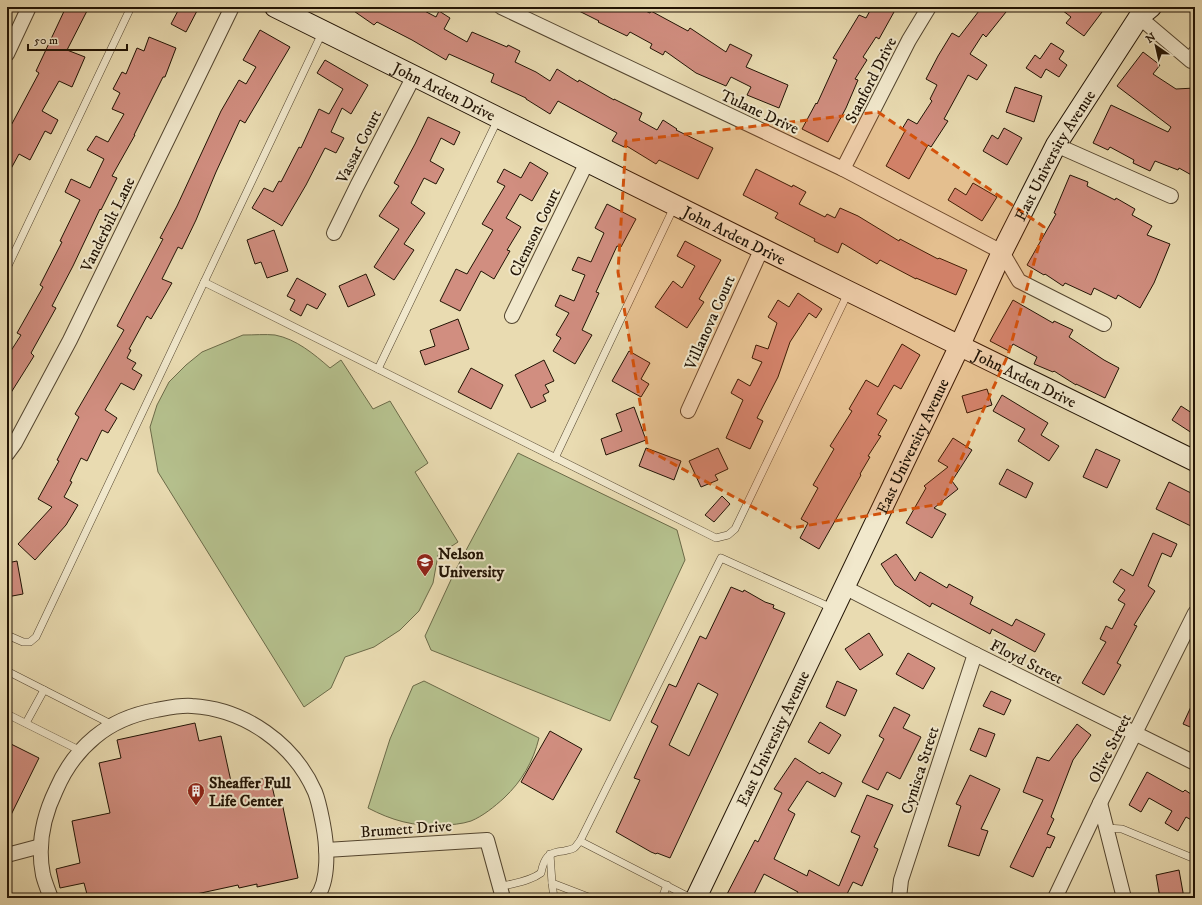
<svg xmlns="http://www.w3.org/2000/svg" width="1202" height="905" font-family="'IM FELL DW Pica',serif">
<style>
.pitch{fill:#b5c08d;stroke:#6b6a48}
.building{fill:#d18e80;stroke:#211304;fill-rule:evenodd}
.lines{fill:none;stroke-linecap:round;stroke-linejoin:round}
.lane-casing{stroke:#53452f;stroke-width:8}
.street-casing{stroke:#53452f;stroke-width:16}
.secondary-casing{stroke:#211304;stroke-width:22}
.lane{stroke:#f1e8cc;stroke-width:7}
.street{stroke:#f1e8cc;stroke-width:14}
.secondary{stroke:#f1e8cc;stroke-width:20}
.marked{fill:#d4520b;fill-opacity:0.2;stroke:#d4520b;stroke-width:3;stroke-dasharray:8 5;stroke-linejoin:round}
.labels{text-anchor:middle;stroke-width:4;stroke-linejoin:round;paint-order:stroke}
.street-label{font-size:16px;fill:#211304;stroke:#f1e8cc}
.poi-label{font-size:16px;font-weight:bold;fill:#211304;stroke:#f1e8cc;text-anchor:start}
</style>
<rect width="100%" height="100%" fill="#e9dbb1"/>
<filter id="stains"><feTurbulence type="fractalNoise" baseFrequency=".005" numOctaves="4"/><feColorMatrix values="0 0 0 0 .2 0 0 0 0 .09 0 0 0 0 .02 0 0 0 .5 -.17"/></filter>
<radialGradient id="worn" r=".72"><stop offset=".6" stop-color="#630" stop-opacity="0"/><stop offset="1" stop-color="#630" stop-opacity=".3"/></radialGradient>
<!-- pitch -->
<g class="pitch">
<path d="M243,335C254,335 265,334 275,335C296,339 314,354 330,368L341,360L373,409L390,401L428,463L415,472L458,542L438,555L433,583L419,611L400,630L374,647L345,657L331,688L304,707L158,472L150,427L157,405L169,382L186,365L202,352Z"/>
<path d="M518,453L677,530L685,560L610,721L431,650L425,636L455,571Z"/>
<path d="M424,681L539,738C533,762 522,781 504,798C494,807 483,816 471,821C462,824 451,825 441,825C414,827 391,820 368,808L390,739L413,686Z"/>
</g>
<!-- building -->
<g class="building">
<path d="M66,7H89L67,50L85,57L72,87L59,81L42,111L58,120L51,134L45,131L30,160L19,154L7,176V133L39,73L36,71Z"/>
<path d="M180,7H199L186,32L171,24Z"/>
<path d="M348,7H417L436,17L439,11L450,18L444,29L467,42L472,32L507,47L508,45L520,51L515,62L536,72L550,81L557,69L578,82L579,80L614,100V99L642,113L639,120L657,130L663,120L677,129L676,130L713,148L698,179L659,160L656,164L625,145L624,147L612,141L617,133L558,101L550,114L526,99V98L491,82L494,74L449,54L446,60L412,40L377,22L374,25Z"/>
<path d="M571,7H637L650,13L651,11L688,31L690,28L726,52L730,44L752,55L746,67L788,85L779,108L747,95L751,87L731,77L726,86L696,73L665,51L663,55L650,48L652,44L630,32L627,36L598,22L599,21Z"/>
<path d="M872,7H884L894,12L879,39L876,37L863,57L867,60L855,79L858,80L846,108L828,142L802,129L816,103L817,104L837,60L833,58L859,15L866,18Z"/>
<path d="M982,7H1010L986,37L983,34L970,54L987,65L977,80L968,75L944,119L948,121L931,147L928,145L909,179L886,166L905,131L902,129L908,119L917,124L932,101L930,99L937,85L926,79L938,56L952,33L959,37Z"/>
<path d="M1058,7H1095L1102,12L1084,36L1066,23L1071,17Z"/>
<path d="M260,30L290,47L245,123L240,120L216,172L196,220L182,249L178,247L162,279L172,283L151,319L147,316L129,349L131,350L127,358L136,363L132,369L142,375L134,390L121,383L105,410L117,418L108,433L102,430L87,461L81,458L70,481L72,482L64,497L78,505L66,525L35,560L18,544L52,507L38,499L59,461L57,460L79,417L75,414L124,330L117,326L163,239L160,238L177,206L221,111L239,80L246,84L256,67L243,60Z"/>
<path d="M149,37L176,48L165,77H163L134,135H135L112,176L117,178L101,210L100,209L73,266L52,306L56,308L31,353L34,356L7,399V357L21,335L17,333L43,287L40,285L62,242L60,241L80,200L65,192L71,179L90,188L104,159L87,150L96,136L108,142L124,114L112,109L120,93L113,89L122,72L126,74L137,48L144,51Z"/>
<path d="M1051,43L1064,51L1059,59L1067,65L1059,77L1046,69L1041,78L1026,68L1035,55L1040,59Z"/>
<path d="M1143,52L1160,65L1153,74L1176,89L1195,88V177L1179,168L1178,170L1155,161L1150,171L1133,163L1134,160L1110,147L1108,150L1093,143L1111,105L1168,132L1171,127L1117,86Z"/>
<path d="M325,60L368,85L351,114L342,108L331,132L344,138L336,153L325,148L306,185L282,226L252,208L264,188L273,192L279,181L281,182L299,147L301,148L319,109L329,114L343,89L317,73Z"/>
<path d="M1015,87L1042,96L1034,122L1006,112Z"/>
<path d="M428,117L460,132L454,145L441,138L430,161L444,169L436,184L424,178L411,203L425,213L404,244L414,250L394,280L374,267L399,229L379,216L399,186L394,183L415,144Z"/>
<path d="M1004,128L1022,138L1007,165L983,151L992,135L998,139Z"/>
<path d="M530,162L548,173L532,201L520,194L506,218L521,227L507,250L510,251L494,279L481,271L460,311L440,301L456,269L467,274L493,230L482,224L505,186L497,182L504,169L521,178Z"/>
<path d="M756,169L792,187L793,185L806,192L799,204L825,217L827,214L835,218L840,208L858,216L899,241L900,239L938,259L939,258L967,270L956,295L916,278V279L880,260L877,264L842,243L838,253L814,241L815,239L775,218L778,213L743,195Z"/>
<path d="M1070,175L1088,182L1087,186L1115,200L1116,198L1135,209L1132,215L1152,226L1147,235L1170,244L1154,283L1140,308L1118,295L1116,299L1094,288L1091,295L1065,283L1063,286L1045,274L1044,275L1027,265L1056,214L1054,213Z"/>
<path d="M973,183L997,197L982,221L948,200L955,188L966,195Z"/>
<path d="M607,204L636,219L621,247L617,246L596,292L599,293L582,330L592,335L575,364L553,351L561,338L556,335L569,313L555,306L560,295L574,301L585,275L572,270L578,257L591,262L604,233L595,228Z"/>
<path d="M274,230L288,271L267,278L261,262L255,264L247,240Z"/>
<path d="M685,241L721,260L699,299L704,302L687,328L655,307L673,281L682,288L695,266L677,256Z"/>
<path d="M366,274L375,295L348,307L339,286Z"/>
<path d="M297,278L326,294L317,309L307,304L301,316L290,310L295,300L287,296Z"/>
<path d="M798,293L822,309L816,318L809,313L790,342L778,377L757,418L763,421L750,449L726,438L743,400L731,393L738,379L750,386L762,362L752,358L756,345L768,349L777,323L768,317L778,300L789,307Z"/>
<path d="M1013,300L1053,323L1054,321L1073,330L1069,337L1104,360L1119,368L1105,398L1076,384V385L1054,371L1053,372L1034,364L1037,357L1013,344L1009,351L990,341Z"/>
<path d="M458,319L469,349L425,365L420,351L435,346L430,330Z"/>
<path d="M902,344L920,355L901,389L894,385L877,414L887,420L878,435L881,436L868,456L870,457L860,474L861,475L819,549L800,538L808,523L801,519L818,488L813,485L834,449L830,446L852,411L849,409L866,380L878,387Z"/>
<path d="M629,351L650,363L641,379L649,384L641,397L612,381Z"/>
<path d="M544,360L554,381L545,385L549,392L543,395L546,401L531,408L515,375Z"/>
<path d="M471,368L503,385L491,409L458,392Z"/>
<path d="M987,389L992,405L967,413L962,396Z"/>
<path d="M1002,395L1048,423L1041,435L1059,446L1049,461L1018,441L1025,429L993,411Z"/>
<path d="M1181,406L1195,415V435L1172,420Z"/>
<path d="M634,407L646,440L606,455L601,439L622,431L616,414Z"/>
<path d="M953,438L972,450L952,481L958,489L934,508L946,514L932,538L906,523L926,488L924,486L948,467L938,461Z"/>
<path d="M646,448L681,461L674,480L639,466Z"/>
<path d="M718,448L728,469L715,475L718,480L701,487L689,461Z"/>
<path d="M1096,449L1120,460L1107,488L1083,477Z"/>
<path d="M1007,469L1033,483L1026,498L999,484Z"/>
<path d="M1169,482L1195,495V528L1156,509Z"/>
<path d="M722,496L730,504L714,522L705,515Z"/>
<path d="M1153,533L1177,544L1171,557L1162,553L1148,586L1155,591L1134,625L1137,626L1117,663L1121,665L1104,695L1082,683L1106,642L1100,639L1106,626L1112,629L1125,604L1118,600L1125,590L1113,582L1121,569L1133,576Z"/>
<path d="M896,554L915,581L920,572L947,588L949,584L973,597L970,604L1012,626L1016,619L1045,634L1035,652L992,629L990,634L932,603L930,607L895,585L881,564Z"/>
<path d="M17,561L23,594L7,597V563Z"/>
<path d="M731,587L743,592L744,590L765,602L774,605L773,608L785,613L670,858L657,853L656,854L651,852L616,832L640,780L634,778L658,726L651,722L669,684L676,687L700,636L706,639ZM698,683L718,694L689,756L669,745Z"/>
<path d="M869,633L883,655L860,670L845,649Z"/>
<path d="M908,653L935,668L923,689L896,674Z"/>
<path d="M837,681L857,690L845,716L826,707Z"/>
<path d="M991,691L1011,700L1004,715L983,706Z"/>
<path d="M1195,698V729L1183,724Z"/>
<path d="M894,707L910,715L903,728L921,737L900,779L887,772L878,790L862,782L884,739L879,736Z"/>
<path d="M820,722L841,735L829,754L808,742Z"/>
<path d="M195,723L199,741L221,736L232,786L270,777L275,799L281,798L298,878L257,887V884L239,888L238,885L178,898H88L84,883L60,888L56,869L80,863L72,821L110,813L99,763L121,758L117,740Z"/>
<path d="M1077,724L1091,735L1073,760L1051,817L1054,819L1047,834L1055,837L1050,848L1047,847L1033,877L1010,867L1043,800L1023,792L1037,757L1049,761Z"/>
<path d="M979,728L995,734L986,757L970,750Z"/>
<path d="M550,731L582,749L553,800L521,782Z"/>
<path d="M7,742L39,758L7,823Z"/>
<path d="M795,758L820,774L822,772L842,783L835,797L807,781L788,810L795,814L774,859L807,876L809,870L839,886L860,836L851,832L867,795L893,805L874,847L878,849L862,886L853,882L845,898H824L817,894L815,898H795L798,892L764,874L752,898H725L755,840L758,842L782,793L774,789Z"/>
<path d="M1147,772L1183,792L1185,790L1195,797V822L1186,817L1178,831L1165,823L1172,811L1149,798L1141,812L1129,805Z"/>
<path d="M970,775L1000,789L981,829L988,831L979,856L948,846L961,806L956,804Z"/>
<path d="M1179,870L1184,898H1160L1156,875Z"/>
</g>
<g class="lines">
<!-- lane casing -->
<g class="lane-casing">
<g id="lane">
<path d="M7,268L131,7"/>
<path d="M204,282L716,538L728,535L735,529L848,293"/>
<path d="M378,369L498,119"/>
<path d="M555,458L674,207"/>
<path d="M7,635L23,642H30L36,637L322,33"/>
<path d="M7,671L113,725"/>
<path d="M7,714L81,751"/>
<path d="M26,723L44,690"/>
<path d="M1106,828L1122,829L1195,859"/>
<path d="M550,854L552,883L591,898"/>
<path d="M552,883L554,898"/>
<path d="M500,887C513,883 529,882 541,873C544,858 548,852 564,851C567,850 571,850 574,848C576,847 578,843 580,841"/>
<path d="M662,898L667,885"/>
<path d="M691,898L580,841L721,558L832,608"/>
</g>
</g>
<!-- street casing -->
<g class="street-casing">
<g id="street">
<path d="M501,7L843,169L1002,252L1019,281L1104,324"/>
<path d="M1139,17L1191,61L1195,53"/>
<path d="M7,54L29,7"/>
<path d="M1056,145L1171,196"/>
<path d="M843,169L909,40L929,7"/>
<path d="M334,233L357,186L414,76"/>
<path d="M512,316L587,162"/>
<path d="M688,411L762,248"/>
<path d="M7,454L15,443L70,340L232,7"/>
<path d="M844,587L975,654L1195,763"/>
<path d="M1100,803L1124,898"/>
<path d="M326,850L487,840L503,898"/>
<path d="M7,855L41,846"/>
<path d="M51,898C48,890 45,883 43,875C37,845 43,817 56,790C65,769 78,751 95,737C113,722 134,714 156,710C167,708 180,705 192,706C245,709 294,744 315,792C319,802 321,814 323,824C327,845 330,881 316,898"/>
<path d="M899,898L901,880L975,654"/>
<path d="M1055,898L1100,803L1195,613"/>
</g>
</g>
<!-- secondary casing -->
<g class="secondary-casing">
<g id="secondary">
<path id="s1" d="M275,7L848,291L1195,461"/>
<path id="s2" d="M696,898L960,345L1002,252L1056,145L1139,17L1151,7"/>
</g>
</g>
<!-- lane -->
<use href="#lane" class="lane"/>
<!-- street -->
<use href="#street" class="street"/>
<!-- secondary -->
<use href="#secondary" class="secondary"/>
</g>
<!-- marked area -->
<path class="marked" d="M878,112L1044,227L1008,355L941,504L791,528L648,450L618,272L626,141Z"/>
<!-- icons -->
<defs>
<g id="university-pin" transform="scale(0.9)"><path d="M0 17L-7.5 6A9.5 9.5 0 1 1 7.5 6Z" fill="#8f2418" stroke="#f1e8cc"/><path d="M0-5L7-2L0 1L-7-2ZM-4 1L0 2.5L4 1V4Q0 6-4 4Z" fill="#fff"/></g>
<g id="building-pin" transform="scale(0.9)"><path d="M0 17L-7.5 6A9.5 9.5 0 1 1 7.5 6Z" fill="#8f2418" stroke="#f1e8cc"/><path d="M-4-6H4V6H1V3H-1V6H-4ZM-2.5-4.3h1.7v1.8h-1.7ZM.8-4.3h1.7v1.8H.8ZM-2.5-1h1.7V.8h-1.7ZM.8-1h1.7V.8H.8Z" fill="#fff"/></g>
</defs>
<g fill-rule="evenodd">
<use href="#university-pin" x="425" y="562"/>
<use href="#building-pin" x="196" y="791"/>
</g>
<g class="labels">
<!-- street labels -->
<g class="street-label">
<text transform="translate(870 80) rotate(-63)" y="6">Stanford Drive</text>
<text dy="6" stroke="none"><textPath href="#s1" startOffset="189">John Arden Drive</textPath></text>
<text transform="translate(760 111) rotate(25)" y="6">Tulane Drive</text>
<text transform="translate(358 146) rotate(-63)" y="6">Vassar Court</text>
<text dy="6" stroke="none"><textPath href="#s2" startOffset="825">East University Avenue</textPath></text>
<text transform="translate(107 224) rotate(-64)" y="6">Vanderbilt Lane</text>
<text transform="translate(534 232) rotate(-64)" y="6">Clemson Court</text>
<text dy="6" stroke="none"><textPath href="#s1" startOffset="513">John Arden Drive</textPath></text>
<text transform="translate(709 322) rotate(-66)" y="6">Villanova Court</text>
<text dy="6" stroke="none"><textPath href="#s1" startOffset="837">John Arden Drive</textPath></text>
<text dy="6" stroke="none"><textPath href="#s2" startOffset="501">East University Avenue</textPath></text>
<text transform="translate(1027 661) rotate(27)" y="6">Floyd Street</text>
<text dy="6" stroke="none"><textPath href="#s2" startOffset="177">East University Avenue</textPath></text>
<text transform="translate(1109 748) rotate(-63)" y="6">Olive Street</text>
<text transform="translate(919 770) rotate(-72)" y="6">Cynisca Street</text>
<text transform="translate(406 828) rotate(-4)" y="6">Brumett Drive</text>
</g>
<!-- poi labels -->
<g class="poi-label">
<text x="438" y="559">Nelson<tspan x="438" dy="18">University</tspan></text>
<text x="209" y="788">Sheaffer Full<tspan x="209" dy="18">Life Center</tspan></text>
</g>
</g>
<!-- margin -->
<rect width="1202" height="905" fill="none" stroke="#e9dbb1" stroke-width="24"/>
<rect x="8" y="8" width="1186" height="889" fill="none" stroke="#211304" stroke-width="2"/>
<rect x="12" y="12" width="1178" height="881" fill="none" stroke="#211304"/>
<!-- north arrow -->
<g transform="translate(1156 46) rotate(326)" stroke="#f1e8cc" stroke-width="3" paint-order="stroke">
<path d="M0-3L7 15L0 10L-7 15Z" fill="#211304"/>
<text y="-6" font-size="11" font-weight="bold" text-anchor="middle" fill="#211304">N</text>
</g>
<!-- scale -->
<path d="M28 44v6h99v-6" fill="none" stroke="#211304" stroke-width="2"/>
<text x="34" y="44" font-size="12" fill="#211304" stroke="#f1e8cc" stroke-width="3" paint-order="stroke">50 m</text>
<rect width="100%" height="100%" filter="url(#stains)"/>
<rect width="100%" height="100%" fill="url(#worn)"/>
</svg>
